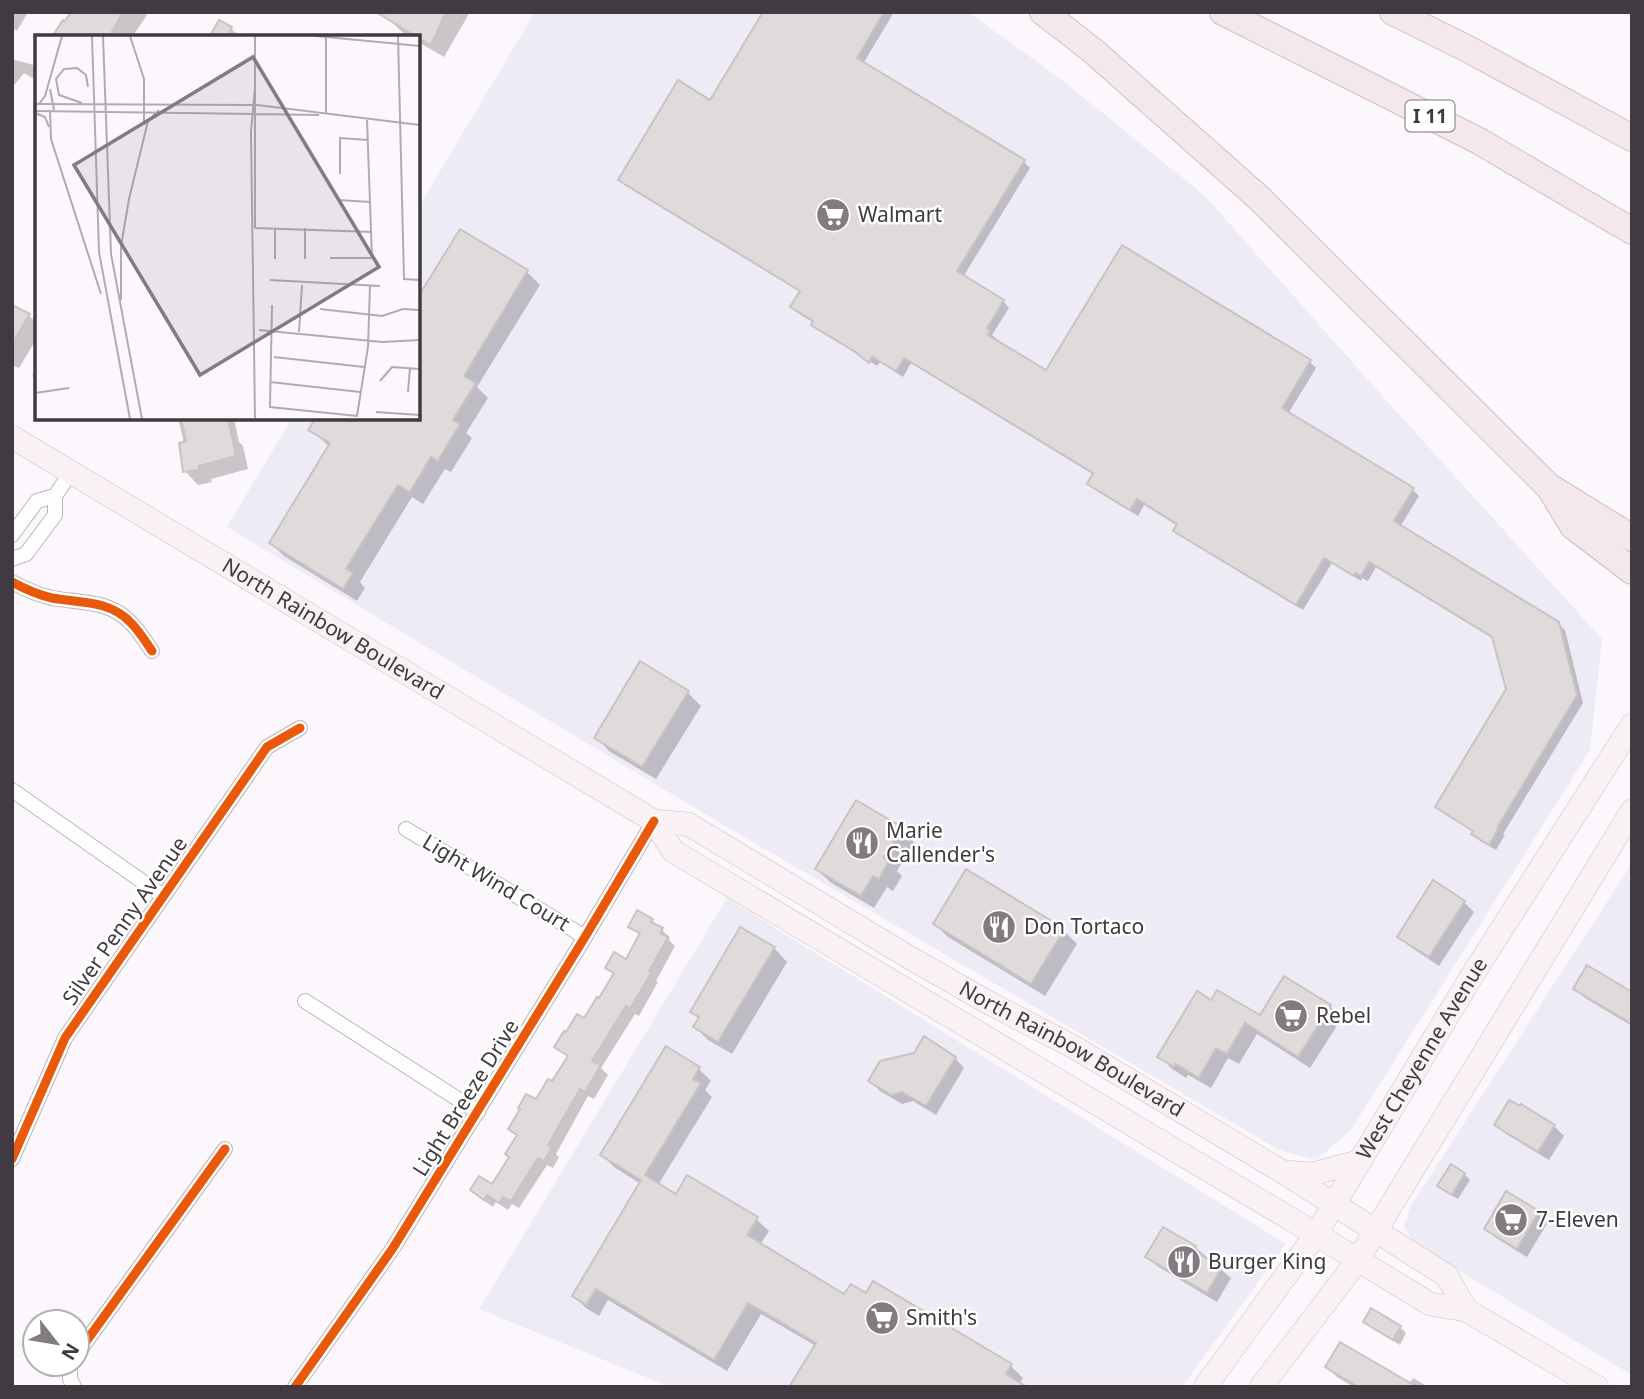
<svg xmlns="http://www.w3.org/2000/svg" width="1644" height="1399" font-family="'Noto Sans',sans-serif">
<style>
.commercial{fill:#edebf5}
.shadow{fill:#0003}
.building{fill:#e1dada;stroke:#c9c3c3;stroke-width:2}
.lines{fill:none;stroke-linecap:round;stroke-linejoin:round}
.minor-casing{stroke:#bbb5ba;stroke-width:16}
.primary-casing{stroke:#cebfc3;stroke-width:24}
.motorway-casing{stroke:#cebfc3;stroke-width:28}
.minor{stroke:#fffeff;stroke-width:14}
.primary{stroke:#f9f1f3;stroke-width:23}
.motorway{stroke:#f4e8ea;stroke-width:26}
.cycleway-casing{stroke:#fff;stroke-width:13}
.cycleway{stroke:#e8590c;stroke-width:9}
.labels{text-anchor:middle;stroke-width:5;stroke-linejoin:round;paint-order:stroke}
.shield{fill:#fff;stroke:#7a757a;stroke-width:2}
.shield-label{font-size:19px;font-weight:bold;fill:#413a41}
.poi-label{font-size:21px;fill:#413a41;stroke:#fff;text-anchor:start}
.street-label{font-size:21px;fill:#413a41;stroke:#fff}
.inset-road{fill:none;stroke:#b1abb1;stroke-width:2}
.view{fill:#827c82;fill-opacity:0.15;stroke:#827c82;stroke-width:3.5}
.inset-edge{fill:none;stroke:#413a41;stroke-width:3.5}
</style>
<rect width="100%" height="100%" fill="#fcf7fc"/>
<!-- commercial -->
<g class="commercial">
<path d="M535,12H968L1062,80L1205,196L1368,380L1602,639L1590,750L1351,1130L1316,1160L1279,1150L695,808L227,527L292,418H418V208Z"/>
<path d="M1632,863V1375L1413,1243L1404,1226L1410,1207Z"/>
<path d="M727,898L1286,1244L1182,1387H670L479,1309Z"/>
</g>
<!-- shadow -->
<g class="shadow">
<path d="M15,12H28L17,31L12,28V16Z"/>
<path d="M71,12H144L147,15L132,37H57Z"/>
<path d="M393,12H470L444,57L418,42V37H410L402,32L389,19Z"/>
<path d="M765,12H894L863,64L1023,161L1030,168L963,277L1003,301L1009,308L992,335L996,338L994,341L1047,373L1310,362L1316,368L1288,414L1413,490L1419,496L1400,527L1557,623L1565,630L1583,703L1503,834L1505,835L1496,850L1480,841L1473,834L1474,832L1443,813L1437,807L1508,690L1494,639L1376,567L1368,581L1362,578L1361,581L1332,563L1303,610L1182,537L1175,530L1178,526L1144,505L1138,516L1095,490L1089,483L1094,475L911,363L903,377L880,362L877,366L819,331L813,324L814,323L799,314L792,307L801,292L626,186L620,179L711,102Z"/>
<path d="M231,29L241,37H212Z"/>
<path d="M12,59L37,66V81L24,73L12,88Z"/>
<path d="M527,272L540,285L477,387L488,398L466,433L472,438L451,472L445,469L423,504L412,497L360,582L365,588L357,601L284,556L271,543L330,447L311,430L418,418Z"/>
<path d="M12,307L29,316L37,323V338L19,368L12,365Z"/>
<path d="M37,369V381L32,376Z"/>
<path d="M178,418H234L239,442L243,446L248,469L211,479L212,482L198,485L185,471L184,443Z"/>
<path d="M688,693L701,706L656,779L609,751L596,737Z"/>
<path d="M857,802L901,829L914,842L897,871L902,876L893,891L887,887L874,908L830,882L817,869Z"/>
<path d="M1464,902L1474,912L1439,966L1409,946L1399,937Z"/>
<path d="M652,920L670,938L669,940L675,946L656,981L658,982L639,1016L635,1014L601,1068L608,1075L594,1099L588,1096L556,1154L559,1157L553,1168L547,1165L519,1208L512,1204L508,1210L496,1202L493,1207L480,1198L472,1190L492,1187L511,1157L518,1137L510,1129L553,1084L569,1058L556,1047L585,1020L600,1001L615,976L607,968L627,961L641,936L630,926Z"/>
<path d="M935,924L1064,931L1077,944L1045,996L948,937Z"/>
<path d="M774,948L787,962L732,1054L708,1040L695,1027L699,1019L692,1012Z"/>
<path d="M1575,989L1632,994V1026L1585,998Z"/>
<path d="M1212,1002L1260,1017L1330,1006L1342,1018L1310,1068L1257,1034L1239,1064L1228,1058L1211,1088L1188,1075L1186,1078L1171,1068L1160,1057Z"/>
<path d="M666,1049L699,1069L711,1081L705,1090L712,1097L658,1185L677,1196L756,1219L769,1231L760,1245L845,1296L1011,1366L1023,1378L1019,1384L816,1346L761,1314L727,1371L608,1300L599,1316L586,1308L574,1296L641,1184L614,1167L602,1155Z"/>
<path d="M955,1058L964,1068L936,1115L913,1101L902,1104L880,1091L870,1081Z"/>
<path d="M1520,1109L1554,1126L1564,1136L1549,1160L1506,1134L1496,1124Z"/>
<path d="M1464,1174L1470,1180L1458,1199L1446,1192L1440,1186Z"/>
<path d="M1538,1212L1548,1222L1527,1257L1496,1238L1486,1229Z"/>
<path d="M1195,1247L1231,1278L1217,1302L1157,1266L1147,1256Z"/>
<path d="M1372,1310L1400,1327L1406,1333L1400,1345L1371,1327L1365,1321Z"/>
<path d="M1327,1367L1409,1384L1413,1378L1428,1387H1354L1337,1377Z"/>
</g>
<!-- building -->
<g class="building">
<path d="M71,12H123L109,37H52L63,20L65,21Z"/>
<path d="M376,12H446L437,32H438L430,45Z"/>
<path d="M763,12H884L857,58L1025,160L957,271L1004,300L987,328L990,331L988,335L1046,370L1122,245L1311,360L1282,408L1414,488L1394,521L1559,622L1577,695L1498,826L1499,827L1489,845L1471,834L1473,831L1435,807L1506,689L1492,637L1369,562L1361,576L1355,573L1354,576L1324,558L1296,605L1173,531L1177,524L1137,499L1130,510L1087,484L1093,473L904,358L896,371L872,357L869,363L854,351L811,325L813,321L790,307L800,291L618,180L678,80L710,100Z"/>
<path d="M219,20L232,27L228,37H209Z"/>
<path d="M460,229L528,270L464,376L476,383L453,420L460,424L438,461L431,457L410,492L398,485L346,569L353,573L343,589L269,543L330,443L308,430L316,418H418V297Z"/>
<path d="M12,305L30,314L12,344Z"/>
<path d="M181,418H228L236,456L199,466V470L183,472L179,443L186,441Z"/>
<path d="M640,661L689,691L642,767L594,738Z"/>
<path d="M856,800L902,827L884,858L889,861L879,879L873,876L861,896L815,869Z"/>
<path d="M966,869L1065,929L1031,984L933,924Z"/>
<path d="M1433,880L1465,901L1429,957L1397,937Z"/>
<path d="M637,910L653,919L651,922L663,928L660,933L668,937L649,971L651,973L630,1009L626,1006L592,1061L601,1065L585,1092L580,1089L548,1145L552,1147L544,1161L538,1158L511,1201L503,1197L499,1203L487,1195L484,1200L470,1190L479,1176L492,1184L509,1157L505,1154L517,1135L508,1129L520,1109L518,1108L526,1094L536,1099L548,1079L552,1081L568,1056L554,1047L564,1031L566,1032L577,1014L584,1018L597,997L599,998L614,973L605,968L614,952L626,959L640,933L628,927Z"/>
<path d="M740,927L775,947L718,1042L693,1027L699,1017L690,1012Z"/>
<path d="M1587,965L1632,992V1024L1573,989Z"/>
<path d="M1284,976L1331,1005L1298,1057L1245,1023L1227,1054L1216,1048L1199,1078L1176,1064L1174,1067L1157,1057L1197,991L1211,1000L1217,990L1260,1015Z"/>
<path d="M924,1036L956,1057L926,1106L902,1092L891,1095L868,1081L880,1061L914,1053Z"/>
<path d="M666,1046L700,1067L693,1079L701,1083L645,1175L676,1194L687,1175L758,1217L747,1235L844,1294L851,1284L866,1293L873,1281L1012,1364L1006,1374L1027,1387H789L816,1343L748,1303L714,1360L596,1289L586,1305L572,1296L641,1180L600,1155Z"/>
<path d="M1509,1100L1520,1106L1521,1104L1555,1125L1538,1152L1494,1125Z"/>
<path d="M1451,1164L1465,1173L1452,1195L1437,1186Z"/>
<path d="M1506,1191L1539,1211L1517,1249L1484,1229Z"/>
<path d="M1163,1227L1196,1246L1193,1250L1222,1267L1207,1293L1145,1257Z"/>
<path d="M1371,1308L1401,1326L1393,1340L1363,1322Z"/>
<path d="M1340,1342L1417,1387H1358L1325,1367Z"/>
</g>
<g class="lines">
<!-- minor casing -->
<g class="minor-casing">
<g id="minor">
<path d="M12,535L37,501L55,496"/>
<path d="M12,559L26,554L55,515V496L71,472"/>
<path d="M12,582C25,589 38,595 52,598C79,603 108,600 129,621C138,629 145,641 152,651"/>
<path d="M12,790L163,896"/>
<path d="M406,829L585,937"/>
<path d="M305,1001L478,1112"/>
<path d="M12,1159L65,1038L267,747L300,728"/>
<path d="M77,1354L225,1149"/>
<path d="M70,1364V1379L74,1387"/>
<path d="M295,1387L393,1248L585,937L654,821"/>
</g>
</g>
<!-- primary casing -->
<g class="primary-casing">
<g id="primary">
<path id="s1" d="M12,437L654,821L688,824L907,956L989,1003L1072,1046L1283,1172L1447,1276L1466,1310"/>
<path d="M654,821L673,851L1299,1224L1430,1304L1466,1310L1597,1387"/>
<path d="M1285,1172L1312,1174L1361,1161"/>
<path id="s2" d="M1205,1387L1316,1234L1473,974L1632,725"/>
<path d="M1261,1387L1357,1261L1632,811"/>
</g>
</g>
<!-- motorway casing -->
<g class="motorway-casing">
<g id="motorway">
<path d="M1043,12L1092,50L1259,198L1548,486L1632,538"/>
<path d="M1223,12L1479,141L1632,231"/>
<path d="M1393,12L1466,48L1632,138"/>
<path d="M1551,490L1573,526L1632,571"/>
</g>
</g>
<!-- minor -->
<use href="#minor" class="minor"/>
<!-- primary -->
<use href="#primary" class="primary"/>
<!-- motorway -->
<use href="#motorway" class="motorway"/>
<!-- cycleway casing -->
<g class="cycleway-casing">
<g id="cycleway">
<path d="M12,582C25,589 38,595 52,598C79,603 108,600 129,621C138,629 145,641 152,651"/>
<path d="M12,1159L65,1038L267,747L300,728"/>
<path d="M77,1354L225,1149"/>
<path d="M295,1387L393,1248L585,937L654,821"/>
</g>
</g>
<!-- cycleway -->
<use href="#cycleway" class="cycleway"/>
</g>
<!-- icons -->
<defs>
<g id="supermarket-disc" transform="scale(1.75)"><circle r="9.5" fill="#827c82" stroke="#fff"/><path d="M-6-5.5h2.5l.6 2H6L4.5 2H-2.5L-4.4-4H-6ZM-1.5 3.2a1.3 1.3 0 1 0 .1 0ZM3 3.2a1.3 1.3 0 1 0 .1 0Z" fill="#fff"/></g>
<g id="restaurant-disc" transform="scale(1.75)"><circle r="9.5" fill="#827c82" stroke="#fff"/><path d="M-5-6h1v4h1v-4h1v4h1v-4h1v5L-1.5 .5V6h-2V.5L-5-1ZM5-6V6H3V1.5H1.5Q1.5-4 5-6Z" fill="#fff"/></g>
</defs>
<g fill-rule="evenodd">
<use href="#supermarket-disc" x="833" y="215"/>
<use href="#restaurant-disc" x="862" y="843"/>
<use href="#restaurant-disc" x="999" y="927"/>
<use href="#supermarket-disc" x="1291" y="1016"/>
<use href="#supermarket-disc" x="1511" y="1220"/>
<use href="#restaurant-disc" x="1184" y="1262"/>
<use href="#supermarket-disc" x="882" y="1318"/>
</g>
<g class="labels">
<!-- shield labels -->
<rect class="shield" x="1405.5" y="100.5" width="49" height="31" rx="5"/>
<g class="shield-label">
<text x="1430" y="123">I 11</text>
</g>
<!-- poi labels -->
<g class="poi-label">
<text x="858" y="222">Walmart</text>
<text x="886" y="838">Marie<tspan x="886" dy="24">Callender's</tspan></text>
<text x="1024" y="934">Don Tortaco</text>
<text x="1316" y="1023">Rebel</text>
<text x="1536" y="1227">7-Eleven</text>
<text x="1208" y="1269">Burger King</text>
<text x="906" y="1325">Smith's</text>
</g>
<!-- street labels -->
<g class="street-label">
<text dy="7" stroke="none"><textPath href="#s1" startOffset="374">North Rainbow Boulevard</textPath></text>
<text transform="translate(496 883) rotate(31)" y="7">Light Wind Court</text>
<text transform="translate(125 921) rotate(-55)" y="7">Silver Penny Avenue</text>
<text dy="7" stroke="none"><textPath href="#s1" startOffset="1227">North Rainbow Boulevard</textPath></text>
<text dy="7" stroke="none"><textPath href="#s2" startOffset="394">West Cheyenne Avenue</textPath></text>
<text transform="translate(466 1098) rotate(-58)" y="7">Light Breeze Drive</text>
</g>
</g>
<!-- overview -->
<g transform="translate(35 35)">
<rect width="385" height="385" fill="#fcf7fc"/>
<path class="inset-road" d="M57,1L64,217L95,384M68,1L76,219L107,384M95,1L109,44V90M220,1V193M281,1L385,11M363,1L369,244L385,245M220,52L216,97L220,384M15,54L19,75M47,68L24,60L21,44L29,34L42,33L51,40L53,52M0,69L222,70L385,90M4,69L10,61L27,1M15,75L16,104L66,259M0,76L284,80M0,78L10,82L14,92M291,78V2M305,139V103L333,105M303,165L336,167M220,193L337,197M295,223H337L332,85M240,224V193M270,224V193M235,245L345,251M86,265V211L94,164L113,86L124,75M237,270L235,372L322,381L333,312L335,250M285,274L347,281L368,274L385,275M224,295L347,307L385,305M264,297L267,250M239,322L329,332M345,346L357,332L385,334M235,347L325,357M373,357L375,333M0,358L34,353M341,377L385,380"/>
<path class="view" d="M218,22L344,232L165,340L39,130Z"/>
<rect width="385" height="385" class="inset-edge"/>
</g>
<!-- border -->
<rect width="1644" height="1399" fill="none" stroke="#413a41" stroke-width="28"/>
<!-- north arrow -->
<g transform="translate(56 1343) rotate(121)"><circle r="33" fill="#ffffff" stroke="#b3b0b3" stroke-width="2"/>
<path d="M0-5L12 26L0 18L-12 26Z" fill="#827c82"/>
<text y="-10" font-size="19" font-weight="bold" text-anchor="middle" fill="#413a41">N</text>
</g>
</svg>
